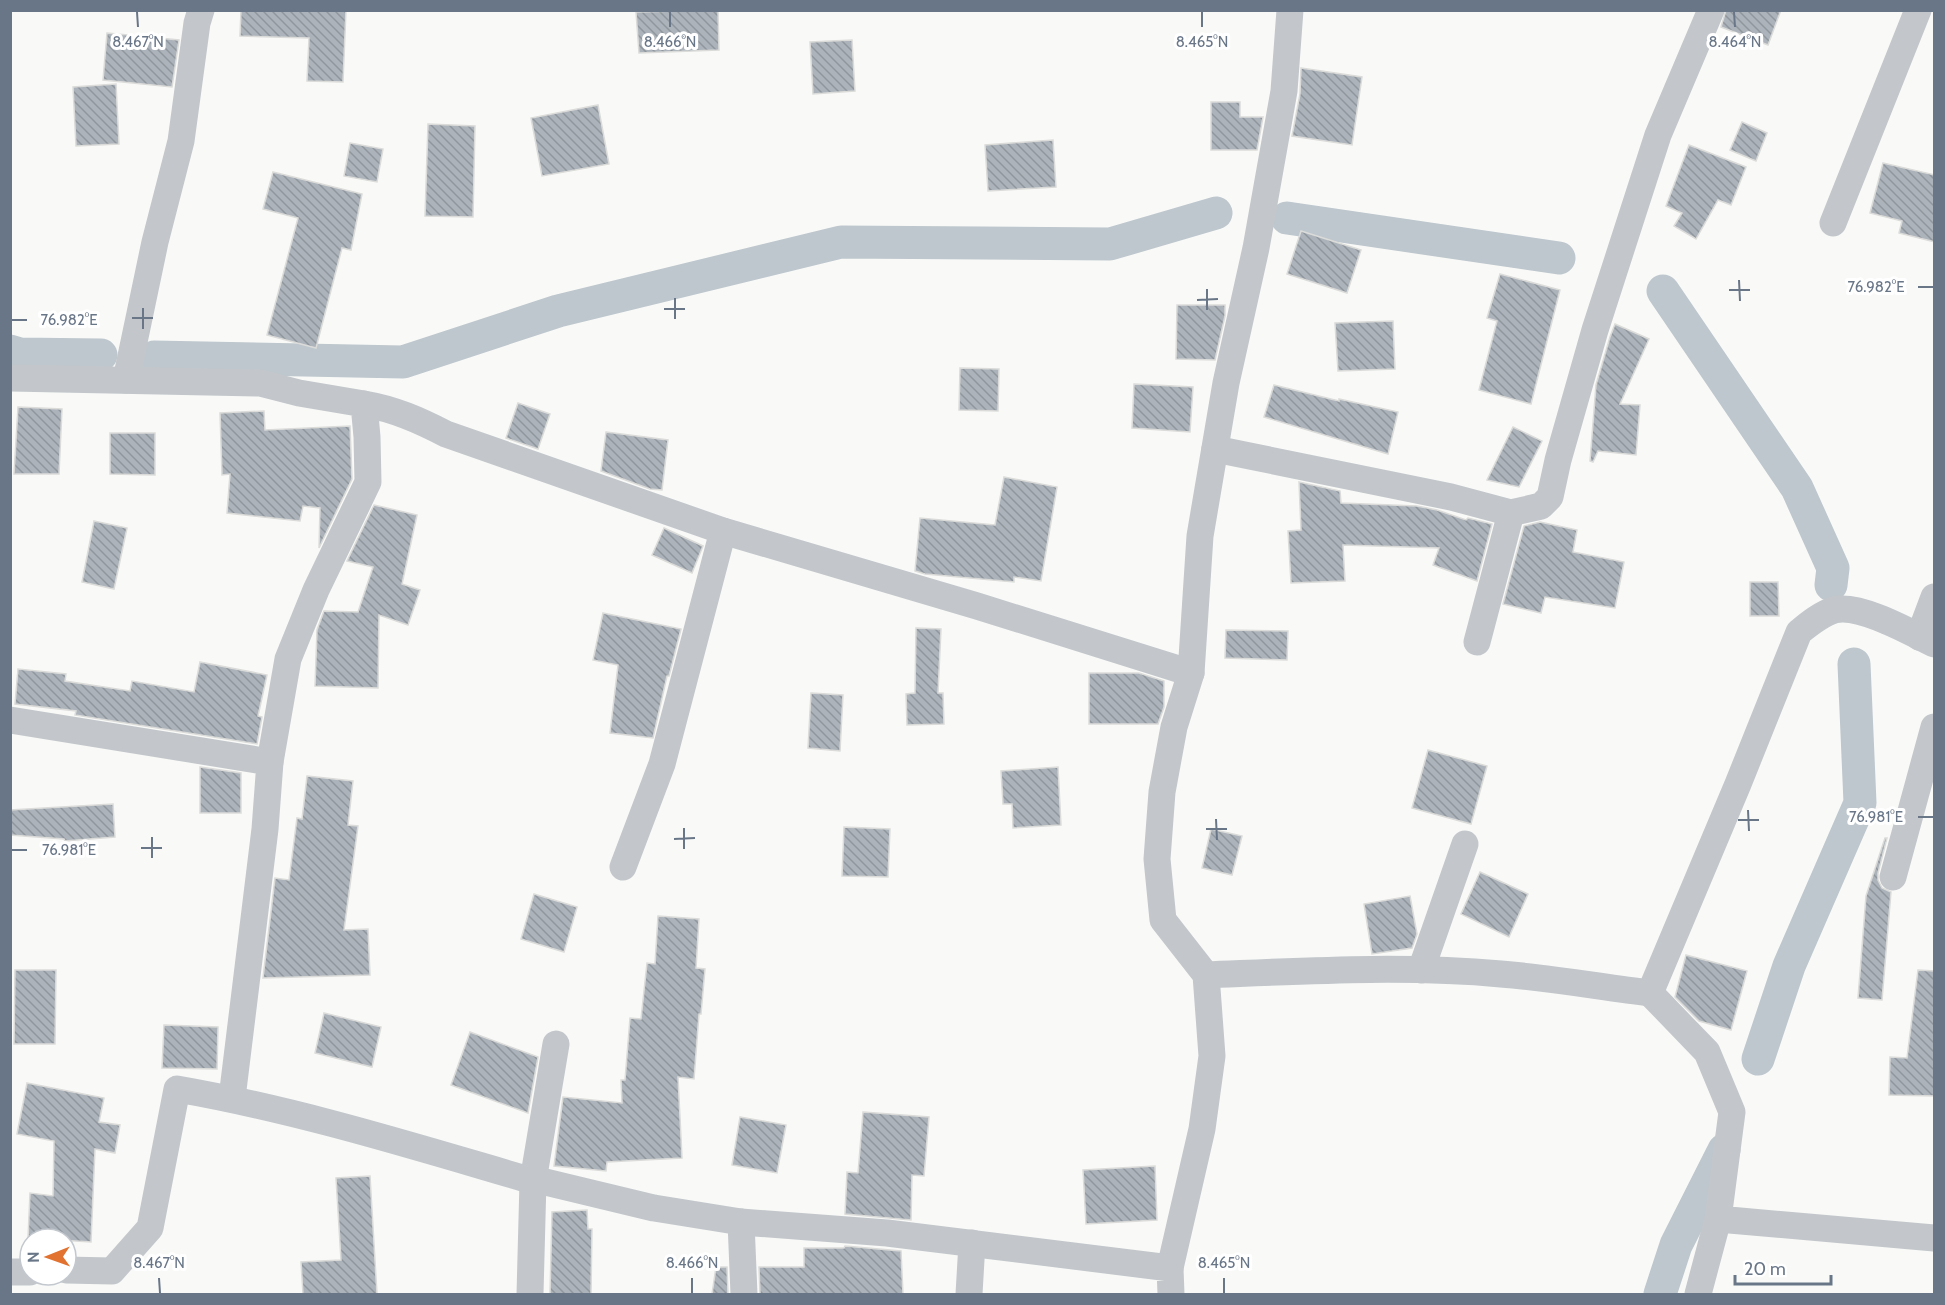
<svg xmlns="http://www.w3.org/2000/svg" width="1945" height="1305" font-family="Cabin,sans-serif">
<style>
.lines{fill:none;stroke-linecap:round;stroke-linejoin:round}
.canal{stroke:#bec7cd;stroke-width:33}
.building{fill:url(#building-back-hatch);stroke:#dbdcda;stroke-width:1.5}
.minor{stroke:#c3c7cb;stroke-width:27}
.ticks{fill:none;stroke:#697688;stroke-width:2}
.ticks-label{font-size:15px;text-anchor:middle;fill:#697688;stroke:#fff;stroke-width:6;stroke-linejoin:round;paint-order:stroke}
</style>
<defs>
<pattern id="building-back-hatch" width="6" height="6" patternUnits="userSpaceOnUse" patternTransform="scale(1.5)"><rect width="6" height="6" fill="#acb3ba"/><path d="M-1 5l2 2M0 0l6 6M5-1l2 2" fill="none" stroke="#90969d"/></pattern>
</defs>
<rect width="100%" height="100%" fill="#f9faf8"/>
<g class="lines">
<!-- canal -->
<g class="canal">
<path d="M1287,218L1559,258"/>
<path d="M1663,291L1797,488L1833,568L1831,585"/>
<path d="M10,351L20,354L101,355"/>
<path d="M154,357L403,362L558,311L841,242L1110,244L1216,213"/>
<path d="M1758,1059L1789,966L1860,803L1854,664"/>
<path d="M1660,1294L1676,1245L1724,1150"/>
</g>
</g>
<!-- building -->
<g class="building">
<path d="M241,10H346L343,82L307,81L309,38L240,36Z"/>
<path d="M718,10L719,50L639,53L636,12Z"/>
<path d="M1726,10H1781L1768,45L1721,27Z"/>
<path d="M107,33L179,40L172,87L103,80Z"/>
<path d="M852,40L855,91L813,94L810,42Z"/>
<path d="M1301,68L1362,77L1352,145L1292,136L1300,94Z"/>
<path d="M116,84L119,144L76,146L73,87Z"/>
<path d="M1211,102H1240V117H1263L1257,150H1211Z"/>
<path d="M598,105L609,164L542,176L531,118Z"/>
<path d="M1742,122L1767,133L1756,161L1730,150Z"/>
<path d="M428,124L475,126L473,217L425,216Z"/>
<path d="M1053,140L1056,187L988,191L985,145Z"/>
<path d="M350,143L383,149L377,182L344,176Z"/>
<path d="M1689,145L1746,167L1731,205L1718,200L1696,239L1674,226L1682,213L1666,206Z"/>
<path d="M1883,163L1935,175V242L1899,233L1902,221L1870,213Z"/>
<path d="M273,172L362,194L351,250L342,248L316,348L267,335L298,218L263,209Z"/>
<path d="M1301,231L1361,250L1347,293L1287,274Z"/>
<path d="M1500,274L1560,290L1531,404L1479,390L1497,321L1487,318Z"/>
<path d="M1177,305H1225V316L1215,360L1176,359Z"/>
<path d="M1393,321L1395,369L1338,371L1335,323Z"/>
<path d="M1615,324L1649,339L1620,404L1640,405L1636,455L1598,451L1593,462L1590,461L1596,385L1610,337Z"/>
<path d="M960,368L999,369L998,411L959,410Z"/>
<path d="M1134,384L1193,387L1190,432L1132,428Z"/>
<path d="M1274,385L1339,401V399L1398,412L1388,454L1264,417Z"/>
<path d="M518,403L550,414L538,449L506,438Z"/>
<path d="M18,407L62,409L59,474H14Z"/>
<path d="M264,411L265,430L350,426L352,479L319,548L320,508L303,506L300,521L227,513L230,474L222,475L220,413Z"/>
<path d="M1513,427L1542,441L1519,487L1487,480Z"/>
<path d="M606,432L668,440L662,490L650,489L601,471Z"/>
<path d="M110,433H155V475L110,474Z"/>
<path d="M1004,477L1057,487L1041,581L1014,577V582L925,574L915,571L920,518L995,525Z"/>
<path d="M1299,482L1340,491L1341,503L1417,506L1437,510L1466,520L1468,518L1492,524L1477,581L1433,565L1439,548L1343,545L1345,581L1291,583L1288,531L1301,530Z"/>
<path d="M374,505L417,515L402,584L420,590L408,625L379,615L378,688L315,686L317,630L324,611L358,612L373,567L347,561Z"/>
<path d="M94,521L127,528L114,589L82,582Z"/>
<path d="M1540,522L1577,530L1573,552L1624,562L1615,608L1545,597L1541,613L1503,604L1524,526Z"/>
<path d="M664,528L703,546L692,573L652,555Z"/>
<path d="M1750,582H1778L1779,616H1750Z"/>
<path d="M603,613L681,629L669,676H667L653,738L610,733L618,665L593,660Z"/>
<path d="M916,628L941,629L938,693H943L944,724L907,725L906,694L915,693Z"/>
<path d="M1226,630L1288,631L1287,660L1225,658Z"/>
<path d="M200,662L267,675L258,716L262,717L257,744L75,715L76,711L15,704L18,669L66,674L65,681L130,691L132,681L194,692Z"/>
<path d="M1089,673H1139L1164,681V707L1158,724H1089Z"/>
<path d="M811,693L843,695L840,751L808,748Z"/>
<path d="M1428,750L1487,766L1471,824L1412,808Z"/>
<path d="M200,767L241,773V813H200Z"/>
<path d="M1058,767L1061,825L1013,828L1012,804H1003L1001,771Z"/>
<path d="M307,776L353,781L348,825L358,826L344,930L368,929L370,975L263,978L275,878L289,880L297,818L302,819Z"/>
<path d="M113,804L115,837L65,841L64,839L10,835V810Z"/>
<path d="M844,827L890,829L888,877L842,876Z"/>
<path d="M1211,829L1242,836L1232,875L1202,868Z"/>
<path d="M1885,838H1887L1878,873V880L1882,888L1891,892L1882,1000L1858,998L1866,896Z"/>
<path d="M1480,872L1528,894L1509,937L1461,914Z"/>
<path d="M534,894L577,907L564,952L521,939Z"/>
<path d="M1410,896L1417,934L1412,948L1372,954L1364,904Z"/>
<path d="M658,916L699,919L696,968L705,969L701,1014H699L694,1079L678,1077L682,1158L607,1162L606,1171L554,1166L563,1097L622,1103L621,1080H625L630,1018L641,1019L647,963L655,964Z"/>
<path d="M1686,955L1747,971L1731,1030L1699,1021L1675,997Z"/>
<path d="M15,970H56L55,1044H14Z"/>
<path d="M1918,970L1935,971V1096L1889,1095L1890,1057L1907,1058Z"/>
<path d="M324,1013L381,1027L372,1067L315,1053Z"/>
<path d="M164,1025L218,1027L217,1069L162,1068Z"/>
<path d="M470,1032L538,1057L528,1113L451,1085Z"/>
<path d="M27,1083L104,1098L99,1122L120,1125L115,1153L95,1149L91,1242L28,1238L30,1193L53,1196L54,1141L17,1134Z"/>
<path d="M863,1112L929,1117L924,1176L912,1175L911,1220L845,1214L847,1172L858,1173Z"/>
<path d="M740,1117L786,1125L777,1173L732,1165Z"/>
<path d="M1155,1166L1157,1220L1086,1224L1083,1170Z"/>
<path d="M370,1176L377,1294H303L301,1262L341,1260L336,1178Z"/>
<path d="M587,1210L588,1229H592L591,1294H550L552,1212Z"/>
<path d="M845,1246L901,1251L903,1294H760L759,1267H804V1248H844Z"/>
<path d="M716,1267H727L728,1294H712Z"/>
</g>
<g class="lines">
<!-- minor -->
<g class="minor">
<path d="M1833,223L1918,10"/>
<path d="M10,378L260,383L299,393L364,404L367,437L368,482L316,590L288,659L270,762L265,829L232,1098"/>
<path d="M126,380L155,242L181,141L197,23L201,10"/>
<path d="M364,404C394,409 419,420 446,434L723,531L977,606L1191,673"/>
<path d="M1215,449L1451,497L1511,513L1541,506L1550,497L1558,460L1595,330L1658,135L1711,10"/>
<path d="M1919,637L1934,597"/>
<path d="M1477,642L1511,513"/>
<path d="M10,720L270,762"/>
<path d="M623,867L662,764L723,531"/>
<path d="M1893,877L1934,727"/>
<path d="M1421,970L1465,844"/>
<path d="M1206,975C1304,971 1403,965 1501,974C1551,978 1601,987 1650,993L1738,784L1799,632C1809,624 1821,614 1834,610C1859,603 1912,633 1934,644"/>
<path d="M1650,993L1707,1052L1732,1112L1718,1219L1934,1238"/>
<path d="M741,1222L744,1294"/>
<path d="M1170,1268L1202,1129L1212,1056L1206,975L1163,920L1157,859L1162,792L1174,727L1191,673L1200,536L1226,383L1256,248L1284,91L1290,10"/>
<path d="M66,1270L112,1271L150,1228L177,1089C298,1110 416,1147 533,1181L546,1182L654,1208L741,1222L887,1233L1170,1268L1171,1294"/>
<path d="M10,1272H30"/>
<path d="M530,1294L533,1181L556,1044"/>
<path d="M969,1294L972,1243"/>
<path d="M1698,1294L1718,1219"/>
</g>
</g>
<!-- ticks -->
<path class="ticks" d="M137,12L138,27M670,12V27M1202,12V27M1734,12L1735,27M1739,280L1740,301M1918,287H1933M1207,289V310M1729,290H1750M675,298V319M1197,300L1218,299M143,308V329M664,309H685M132,318H153M12,320H27M1748,810L1749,831M1918,817H1933M1216,819L1217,840M1738,820H1759M684,828V849M1206,829H1227M152,837V858M674,839L695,838M141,848H162M12,850H27M159,1278L160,1293M692,1278V1293M1224,1278V1293"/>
<g class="ticks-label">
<text x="138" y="47">8.467°N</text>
<text x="670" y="47">8.466°N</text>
<text x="1202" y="47">8.465°N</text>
<text x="1735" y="47">8.464°N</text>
<text x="1876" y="292">76.982°E</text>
<text x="69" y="325">76.982°E</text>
<text x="1876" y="822">76.981°E</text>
<text x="69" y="855">76.981°E</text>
<text x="159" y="1268">8.467°N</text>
<text x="692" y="1268">8.466°N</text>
<text x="1224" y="1268">8.465°N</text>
</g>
<!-- border -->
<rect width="1945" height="1305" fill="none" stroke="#697688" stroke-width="24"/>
<!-- north arrow -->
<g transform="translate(48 1257) rotate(269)"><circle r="28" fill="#ffffff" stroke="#c3c8cf" stroke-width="1.5"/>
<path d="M0-4.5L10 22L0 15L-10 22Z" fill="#e17230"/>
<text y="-9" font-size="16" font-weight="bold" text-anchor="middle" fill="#697688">N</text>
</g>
<!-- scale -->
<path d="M1735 1275v9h96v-9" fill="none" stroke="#697688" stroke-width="3"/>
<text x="1744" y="1275" font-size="18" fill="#697688" stroke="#ffffff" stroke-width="4.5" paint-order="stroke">20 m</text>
</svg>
